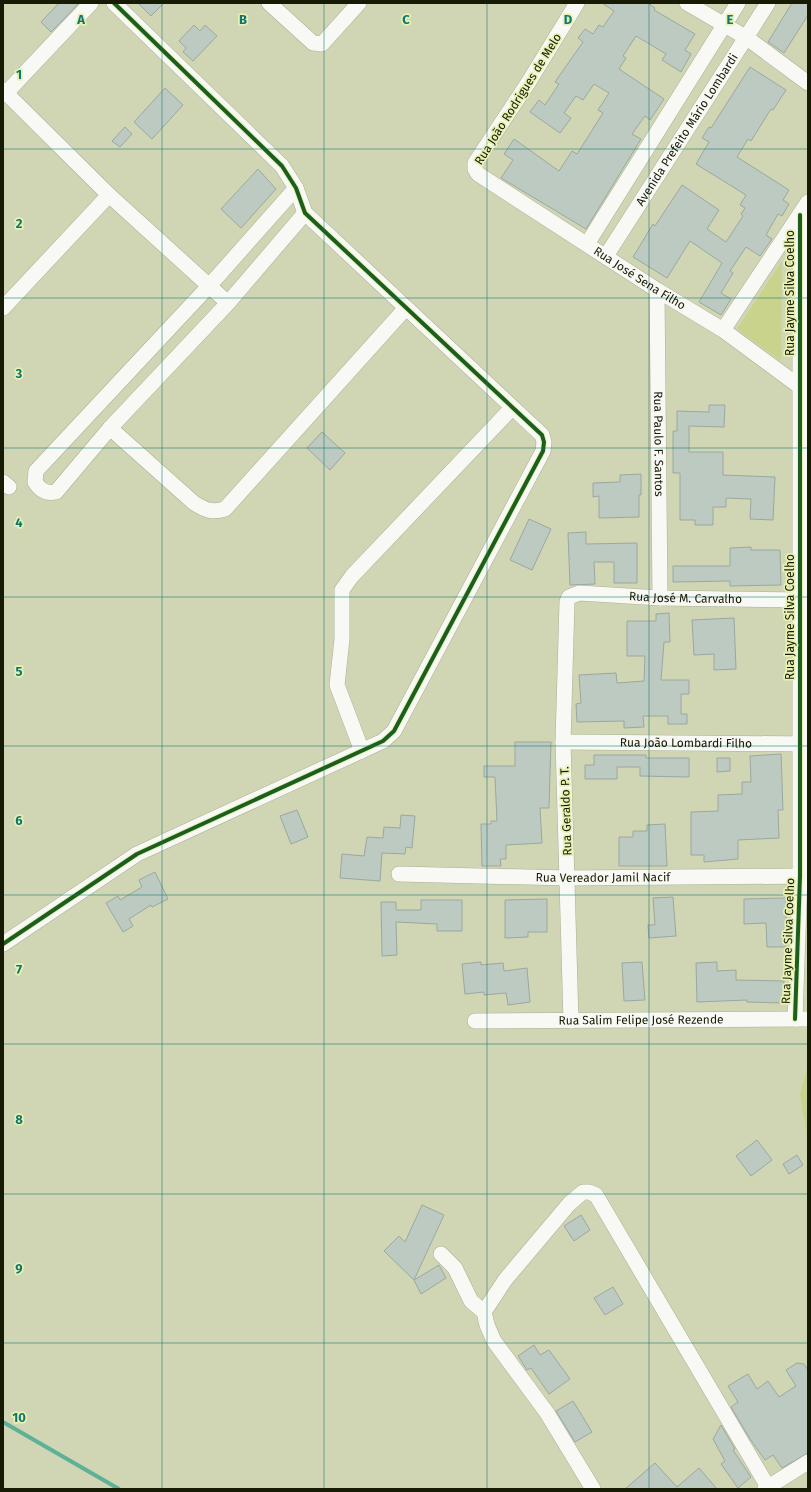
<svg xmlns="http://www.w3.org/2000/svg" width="811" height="1492" font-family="'Fira Sans',sans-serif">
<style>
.green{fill:#c9d38b}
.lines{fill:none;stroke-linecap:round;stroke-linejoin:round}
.stream{stroke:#5cb197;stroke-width:4}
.building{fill:#bccac2;stroke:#9ba8a0}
.minor-casing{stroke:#abb095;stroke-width:16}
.minor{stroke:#f8f9f4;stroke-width:15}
.cycleway-casing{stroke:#e6f1b3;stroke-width:6}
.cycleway{stroke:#1b5e20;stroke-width:4}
.grid{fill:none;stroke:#0f766e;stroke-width:1;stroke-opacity:0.55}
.labels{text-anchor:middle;stroke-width:3.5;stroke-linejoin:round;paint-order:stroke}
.street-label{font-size:12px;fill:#181b04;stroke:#e6f1b3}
.grid-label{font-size:13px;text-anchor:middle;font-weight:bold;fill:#0f766e;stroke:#e6f1b3;stroke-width:3.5;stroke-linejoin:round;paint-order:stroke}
</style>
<rect width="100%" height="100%" fill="#d0d5b4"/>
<!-- green -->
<g class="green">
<path d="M782,261L781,361L737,329Z"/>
<path d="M808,1065V1143L800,1094Z"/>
</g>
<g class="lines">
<!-- stream -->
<path class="stream" d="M3,1422L119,1489"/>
</g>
<!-- building -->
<g class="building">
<path d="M59,3H79L51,32L41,22Z"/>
<path d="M138,3H164L151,16Z"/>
<path d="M602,3H648L655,8L654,10L695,34L685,50L691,54L681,72L662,60L666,54L636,36L623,56L626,58L619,69L664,99L650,120L645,116L632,134L641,139L586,229L501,178L513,160L504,154L514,139L559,171L572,151L577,154L603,113L598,110L609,93L594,84L583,100L576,96L564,113L571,118L560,133L530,112L539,100L545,105L559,84L555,82L583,42L578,38L585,29L593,34L599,25L603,27L614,11Z"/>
<path d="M792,3H808V15L784,53L768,42Z"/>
<path d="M194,25L200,31L205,25L217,36L193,61L183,52L186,48L179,41Z"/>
<path d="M750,67L786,90L773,110L771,109L751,141L748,139L737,157L789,190L783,200L789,204L782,216L778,214L766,235L772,239L760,256L746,247L730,271L733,273L721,293L731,299L721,315L699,302L722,263L690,241L667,278L633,257L653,224L655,226L682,185L719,210L707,229L726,242L743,216L741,214L745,208L740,205L746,195L696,164L709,142L702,138L709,127L711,128Z"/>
<path d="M165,88L183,105L152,139L134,122Z"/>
<path d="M125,127L132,134L120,147L112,141Z"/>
<path d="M258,169L276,189L241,228L221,209Z"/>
<path d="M709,405H725L724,427L689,426V452H723V475L775,477L773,520L750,519L751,499L726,498V507H713V525H695V520H680V473H673V431H677V411L709,412Z"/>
<path d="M322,432L345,453L330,470L307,448Z"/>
<path d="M641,474V495H639V517L599,518V496L593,497V483L620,482V475Z"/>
<path d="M529,519L551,529L532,570L510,560Z"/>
<path d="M586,532V544L637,543V583H614V562H594L595,584L570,585L568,533Z"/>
<path d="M751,547V550H780L781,585L730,586V581L673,582V566H730V548Z"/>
<path d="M669,613L670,642H664L661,680H689V694H681V714H687V724H668V716H643L644,727L624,728V721L577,722L576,704L581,703L579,675L616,673L617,683L644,681L645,656H627V621H656V614Z"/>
<path d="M734,618L736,669L714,670V654L694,655L692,620Z"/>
<path d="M515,742H551L549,808H540L542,843L506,845V859H500L501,866H482L481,824H491V821H497L495,777H484V766H515Z"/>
<path d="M781,754L783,810H778L779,838L738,840V859L704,862V855H691V812L718,811V795L742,794V782H751L750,756Z"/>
<path d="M594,755H646V758H689V777L640,776V767H617V779H585V765H594Z"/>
<path d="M717,758H730V771L717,772Z"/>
<path d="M297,810L308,837L291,844L280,816Z"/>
<path d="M401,815L415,816L412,848L406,847L405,854L382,853L380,881L340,878L342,854L364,856L367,837L383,838L384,827L400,828Z"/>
<path d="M665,824L667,866H619V837H633V831H647V825Z"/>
<path d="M155,872L168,899L152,907L151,905L129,919L133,926L123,932L106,903L118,896L120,900L142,887L139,880Z"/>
<path d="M673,897L676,936L649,938L648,925H655L653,898Z"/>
<path d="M786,898V947H767L766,923L744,924V899Z"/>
<path d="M547,899V932H528V937L505,938V900Z"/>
<path d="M421,900H462V931H437V924L396,922L397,955L382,956L381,902H396V910H421Z"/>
<path d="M481,962V965L503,963L504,971L527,968L530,1002L508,1005L506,993L484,995V992L465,994L462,964Z"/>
<path d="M642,962L645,1000L624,1001L622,963Z"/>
<path d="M717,962V971L736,970V980L784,981L783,1003L747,1002V1000L697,1002L696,963Z"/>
<path d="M757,1140L772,1160L751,1176L736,1156Z"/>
<path d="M797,1155L803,1165L789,1174L783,1164Z"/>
<path d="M422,1205L444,1215L414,1280L384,1251L399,1236L405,1242Z"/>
<path d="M581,1215L590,1230L574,1241L564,1226Z"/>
<path d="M439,1265L446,1278L421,1294L414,1280Z"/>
<path d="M613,1287L623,1304L605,1315L594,1298Z"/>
<path d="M534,1345L540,1355L549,1350L570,1379L549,1394L531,1368L527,1370L518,1356Z"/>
<path d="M797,1363L804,1364L808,1370V1453L782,1468L773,1455L765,1460L750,1439L731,1407L738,1402L728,1386L748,1374L757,1389L768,1381L779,1397L796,1386L786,1370Z"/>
<path d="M573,1401L592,1432L575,1442L556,1411Z"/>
<path d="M721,1425L735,1449L733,1450L751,1477L738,1488L721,1464L725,1461L713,1439Z"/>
<path d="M655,1463L677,1487L699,1468L717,1489H625Z"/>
</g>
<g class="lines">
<!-- minor casing -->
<g class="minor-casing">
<g id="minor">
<path d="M269,3L313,43L322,44L359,3"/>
<path id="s1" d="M577,3L528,83L475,163V169L478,174L657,290L723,330L799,386"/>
<path d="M687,3L747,38L808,83"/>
<path d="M3,90L109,195L228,303"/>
<path d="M6,93L91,3"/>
<path d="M296,188L209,286L36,471L35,482C40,490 46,494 56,492L110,428L228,303L305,213"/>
<path d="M587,244L738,3"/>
<path id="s2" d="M606,256L768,3"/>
<path id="s3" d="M657,290L660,598"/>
<path d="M3,308L109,195"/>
<path d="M723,330L808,202"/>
<path d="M110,428L194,503C205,510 212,513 225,509L405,309"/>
<path d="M3,482L9,487"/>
<path id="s4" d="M563,742L808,744"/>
<path d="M362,751L337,685L342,639V590L352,576L512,408"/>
<path id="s5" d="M399,874L568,878L808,876"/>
<path d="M3,944L137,854L383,741L394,731L543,451L544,442L542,435L305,213L296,188L282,166L114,3"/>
<path d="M795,1019L800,876V215"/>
<path id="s6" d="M475,1021L808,1019"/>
<path id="s7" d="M571,1021L563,742L567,602L569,597L579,593L660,598L808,600"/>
<path d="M441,1254L455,1268L471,1301L484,1312L487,1325L494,1341L547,1413L593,1489"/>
<path d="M484,1312L505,1280L569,1204L583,1192H589L596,1195L768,1487"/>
<path d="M765,1489L808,1462"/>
</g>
</g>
<!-- minor -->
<use href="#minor" class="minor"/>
<!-- cycleway casing -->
<g class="cycleway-casing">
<g id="cycleway">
<path d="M3,944L137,854L383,741L394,731L543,451L544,442L542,435L305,213L296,188L282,166L114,3"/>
<path d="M795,1019L800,876V215"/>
</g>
</g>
<!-- cycleway -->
<use href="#cycleway" class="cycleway"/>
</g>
<!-- grid -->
<path class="grid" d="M162,3V1489M324,3V1489M487,3V1489M649,3V1489M3,149H808M3,298H808M3,448H808M3,597H808M3,746H808M3,895H808M3,1044H808M3,1194H808M3,1343H808"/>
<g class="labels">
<!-- street labels -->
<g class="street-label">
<text transform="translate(518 99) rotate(-58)" y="4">Rua João Rodrigues de Melo</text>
<text dy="4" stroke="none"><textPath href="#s2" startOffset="150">Avenida Prefeito Mário Lombardi</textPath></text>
<text dy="4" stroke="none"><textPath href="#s1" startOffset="394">Rua José Sena Filho</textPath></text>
<text transform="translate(790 293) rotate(-90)" y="4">Rua Jayme Silva Coelho</text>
<text dy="4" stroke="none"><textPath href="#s3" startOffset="154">Rua Paulo F. Santos</textPath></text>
<text dy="4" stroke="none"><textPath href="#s7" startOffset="542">Rua José M. Carvalho</textPath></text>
<text transform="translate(790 617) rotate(-90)" y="4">Rua Jayme Silva Coelho</text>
<text dy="4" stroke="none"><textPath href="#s4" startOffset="123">Rua João Lombardi Filho</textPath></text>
<text transform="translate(566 811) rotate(-92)" y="4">Rua Geraldo P. T.</text>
<text dy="4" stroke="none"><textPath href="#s5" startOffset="204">Rua Vereador Jamil Nacif</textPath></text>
<text transform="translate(788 941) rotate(-88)" y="4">Rua Jayme Silva Coelho</text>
<text dy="4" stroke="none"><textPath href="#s6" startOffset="166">Rua Salim Felipe José Rezende</textPath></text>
</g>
</g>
<g class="grid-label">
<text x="81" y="24">A</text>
<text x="243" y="24">B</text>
<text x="406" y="24">C</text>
<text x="568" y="24">D</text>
<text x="730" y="24">E</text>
<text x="19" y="79">1</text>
<text x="19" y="228">2</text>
<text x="19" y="378">3</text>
<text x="19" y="527">4</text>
<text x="19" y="676">5</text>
<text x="19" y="825">6</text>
<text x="19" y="974">7</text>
<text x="19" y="1124">8</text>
<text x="19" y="1273">9</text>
<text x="19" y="1422">10</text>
</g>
<!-- border -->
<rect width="811" height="1492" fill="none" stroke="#181b04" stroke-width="8"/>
</svg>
